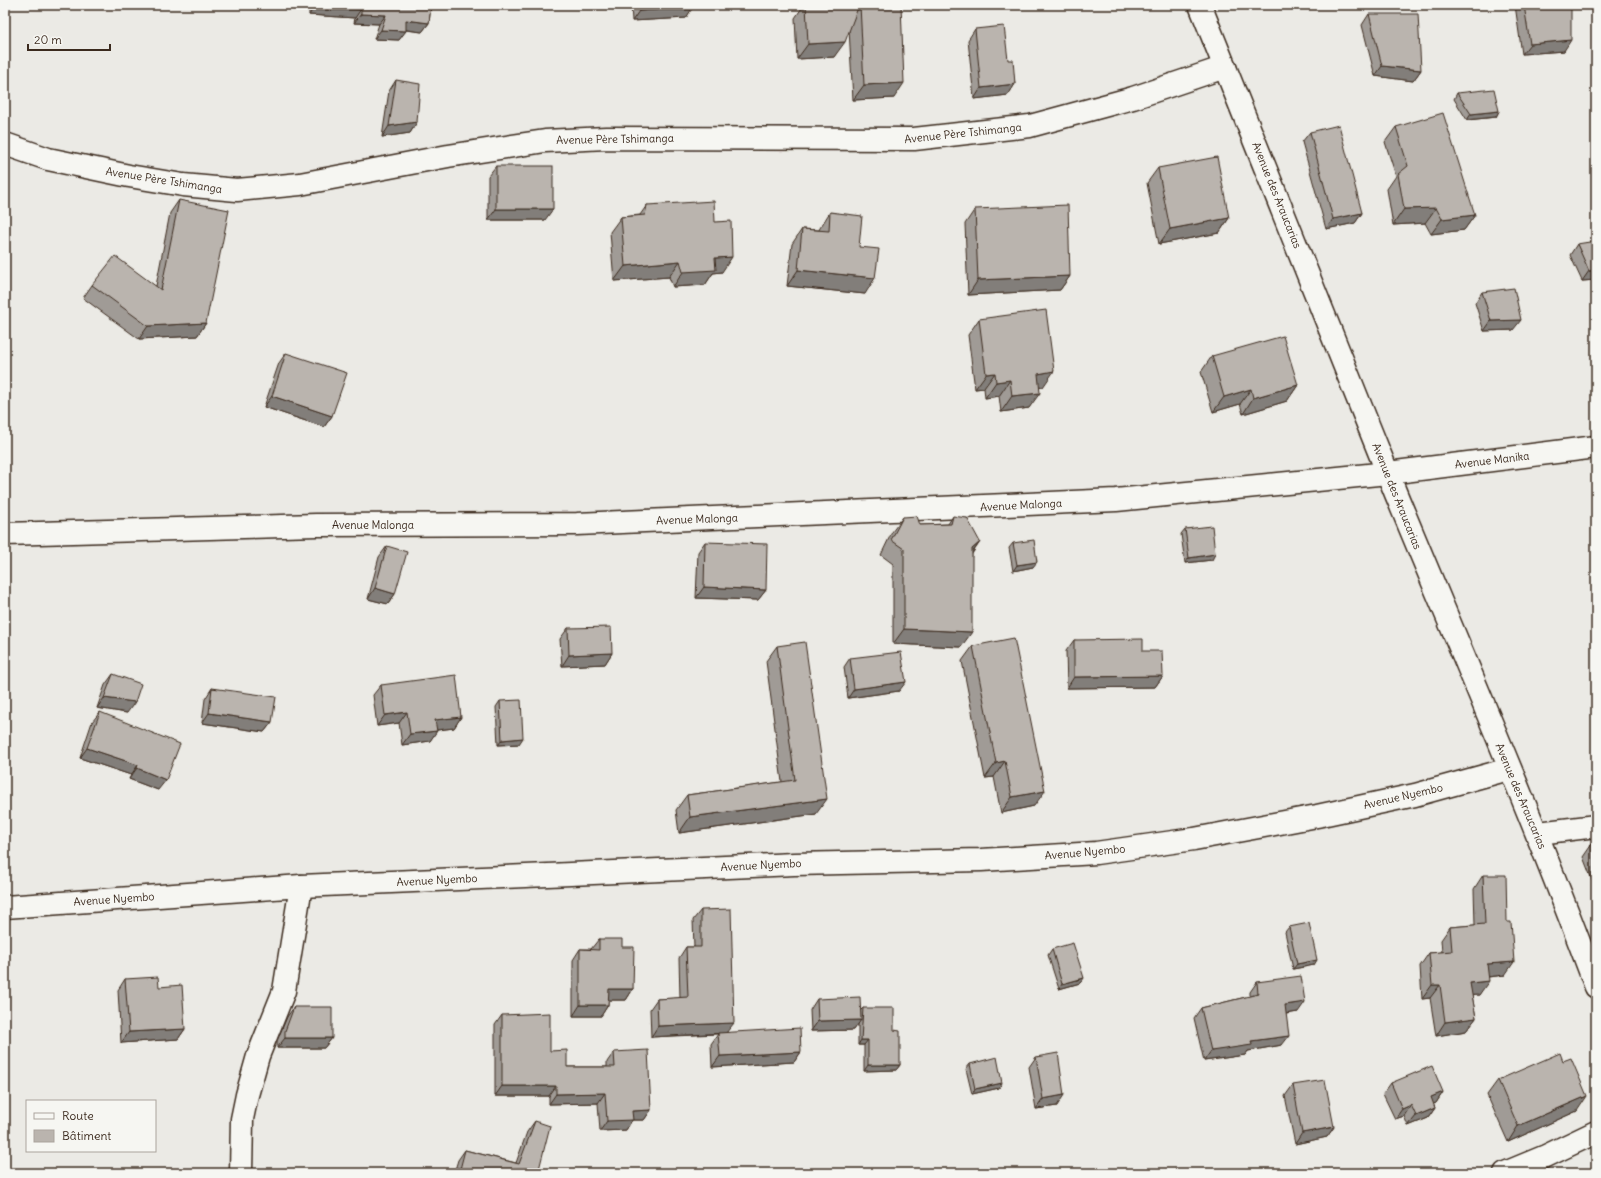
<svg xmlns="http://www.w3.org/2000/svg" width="1601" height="1178" font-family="Delius,sans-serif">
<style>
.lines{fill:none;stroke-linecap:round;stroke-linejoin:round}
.minor-casing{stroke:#3b2a1e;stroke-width:25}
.tertiary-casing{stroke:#3b2a1e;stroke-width:25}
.minor{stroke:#f6f6f2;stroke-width:22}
.tertiary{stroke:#f6f6f2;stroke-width:22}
.wall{fill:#a09b96;stroke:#3b2a1e}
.shaded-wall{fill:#827e7a;stroke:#3b2a1e}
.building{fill:#bab4ae;stroke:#3b2a1e}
.labels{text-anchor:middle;stroke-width:3;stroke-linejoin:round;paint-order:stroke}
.street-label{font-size:11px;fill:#3b2a1e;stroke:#f6f6f2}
</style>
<rect width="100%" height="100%" fill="#ebeae5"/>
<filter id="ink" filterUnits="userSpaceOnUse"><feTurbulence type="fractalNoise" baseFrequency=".025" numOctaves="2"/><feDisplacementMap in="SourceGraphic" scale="8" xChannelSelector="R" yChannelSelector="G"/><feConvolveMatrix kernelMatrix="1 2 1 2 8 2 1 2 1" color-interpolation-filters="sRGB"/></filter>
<g filter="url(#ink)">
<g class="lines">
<!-- minor casing -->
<g class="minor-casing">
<g id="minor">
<path d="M5,144L48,159L129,176L183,185L237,190L300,184L448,156L545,141L606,138L914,139L1030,126L1133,98L1225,67"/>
<path d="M5,534L316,525L577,524L1116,500L1388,473L1596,447"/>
<path d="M1538,833L1596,826"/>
<path d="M5,907L301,886L794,864L981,860L1096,853L1194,839L1317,816L1415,795L1509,769"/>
<path d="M241,1173L242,1119L247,1095L258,1056L284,991L301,886"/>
<path d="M1505,1173L1546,1156L1596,1132"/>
</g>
</g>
<!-- tertiary casing -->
<g class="tertiary-casing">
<path id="tertiary" d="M1200,5C1266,167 1330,331 1396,494C1464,658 1534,820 1596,987"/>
</g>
<!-- minor -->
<use href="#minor" class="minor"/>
<!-- tertiary -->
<use href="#tertiary" class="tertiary"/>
</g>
<!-- wall -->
<g class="wall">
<path d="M309,5H431L429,23L422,32L406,30L399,40L374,39L379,24L354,23L355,18L309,15Z"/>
<path d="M631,5H693L686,18L632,21Z"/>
<path d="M804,5H901L894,98L853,100L849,29L834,57L797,59L795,18Z"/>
<path d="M1515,5H1571L1564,51L1522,54Z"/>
<path d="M1369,14L1421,70L1413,81L1375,76L1362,25Z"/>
<path d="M975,29L1008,60L1015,84L1008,95L974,99L968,40Z"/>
<path d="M396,80L417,122L410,133L382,137L389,91Z"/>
<path d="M1457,93L1499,111L1496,117L1467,120L1454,99Z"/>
<path d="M1396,127L1475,215L1464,230L1431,234L1425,223L1393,225L1387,189L1396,176L1385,142Z"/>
<path d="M1310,132L1362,213L1355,223L1326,229L1302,142Z"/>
<path d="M496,166L545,220H488V176Z"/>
<path d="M1158,168L1229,218L1219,233L1159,244L1147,183Z"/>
<path d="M179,200L206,323L197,336L139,339L83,298L92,285L156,286L170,213Z"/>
<path d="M647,205L715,222L722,272L713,273L705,285L673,287L669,277L614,281L610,232L621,217L640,215Z"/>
<path d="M975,209L1070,276L1060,290L968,295L965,224Z"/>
<path d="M830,212L859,247L865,294L787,286L792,244L802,229L819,230L820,228Z"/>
<path d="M1577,244L1596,280L1582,281L1570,255Z"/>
<path d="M1482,292L1513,330L1484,331L1475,303Z"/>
<path d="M979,319L1043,387H1040L1029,408L1001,412L999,396L985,398L984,388L975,389L968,335Z"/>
<path d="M286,353L332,416L324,427L264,407L279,363Z"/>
<path d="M1212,356L1298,385L1287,401L1243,414L1240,404L1213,412L1201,372Z"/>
<path d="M953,516L980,542L972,554L961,647L893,644V564L881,555L892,532L903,517L920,525L948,524Z"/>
<path d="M1185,529L1212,560L1185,563L1181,534Z"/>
<path d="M705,542L766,590L758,600L696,598L698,552Z"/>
<path d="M1013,543L1033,567L1013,571L1009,548Z"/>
<path d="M387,546L395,594L388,604L368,599L379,557Z"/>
<path d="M568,628L612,653L605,664L562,666L560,639Z"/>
<path d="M1074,640L1143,651L1163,676L1155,687L1067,688L1066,651Z"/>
<path d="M777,646L816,814L679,833L676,810L687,795L782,782L766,661Z"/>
<path d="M973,646L1034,806L1001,813L994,777L985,778L962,661Z"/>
<path d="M850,658L899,691L848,698L844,667Z"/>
<path d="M113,674L127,713L97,708L105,685Z"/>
<path d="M381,685L461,717L454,728L437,730L430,741L402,745L399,723L377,726L373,695Z"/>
<path d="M212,688L272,722L264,732L202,723L205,699Z"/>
<path d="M500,701L519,744L498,745L496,707Z"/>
<path d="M100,712L158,790L129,779L131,775L80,758L92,722Z"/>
<path d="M1596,840V890L1583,857L1594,841Z"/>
<path d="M1483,875L1505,975L1488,977L1479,995H1472L1476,1018L1466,1031L1436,1036L1430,998L1422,999L1420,966L1429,953L1442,952L1441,940L1450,927L1475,925L1474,889Z"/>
<path d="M701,910L727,1033L801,1052L794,1062L712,1067L711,1044L718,1034L651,1037L650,1009L657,999L680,998L679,958L686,947H694L693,920Z"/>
<path d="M1289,927L1314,965L1293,969L1285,932Z"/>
<path d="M599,939L622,947L633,989L626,1000H608V1005L601,1016H573V960L580,949H591Z"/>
<path d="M1052,949L1084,978L1080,983L1059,989L1048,955Z"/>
<path d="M125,979L159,987L185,1029L178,1039L121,1043L118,990Z"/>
<path d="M1257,982L1298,1012L1286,1014L1282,1045L1248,1051L1245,1055L1204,1061L1194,1018L1201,1008L1250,996V992Z"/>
<path d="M817,999L860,1011L863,1008L894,1030L900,1065L896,1070L864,1071V1045H858V1023L854,1030L811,1031L810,1010Z"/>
<path d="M294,1007L332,1038L324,1048H277V1041L287,1017Z"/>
<path d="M502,1015L550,1051L567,1067H607V1062L614,1052L651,1110L644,1120H632L626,1130L600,1131L598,1103L549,1104V1096H495V1025Z"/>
<path d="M1036,1057L1057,1106L1036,1109L1029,1067Z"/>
<path d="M1563,1061L1577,1111L1508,1142L1487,1095L1498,1080Z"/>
<path d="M970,1064L999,1088L972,1094L966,1069Z"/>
<path d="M1391,1083L1443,1092L1436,1103L1433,1104L1435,1108L1428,1118L1408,1126L1404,1116L1395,1119L1383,1094Z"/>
<path d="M1293,1085L1334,1127L1327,1137L1295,1144L1285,1096Z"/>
<path d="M535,1121L538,1173H454L458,1160L465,1150L516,1163L527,1132Z"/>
</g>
<!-- shaded-wall -->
<g class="shaded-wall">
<path d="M315,6L361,9L355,18L309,15Z"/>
<path d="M693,7L686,18L632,21L639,11Z"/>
<path d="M361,14L386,15L379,24L354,23Z"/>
<path d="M406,20L429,23L422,32L400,29Z"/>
<path d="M381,30L406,31L399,40L374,39Z"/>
<path d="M1571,40L1564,51L1522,54L1530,44Z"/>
<path d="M845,42L834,57L797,59L808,44Z"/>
<path d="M1382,66L1421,70L1413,81L1375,76Z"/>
<path d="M904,83L894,98L853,100L864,85Z"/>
<path d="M1015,84L1008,95L974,99L981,88Z"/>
<path d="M1499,111L1496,117L1467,120L1471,114Z"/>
<path d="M417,122L410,133L382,137L389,126Z"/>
<path d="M1436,208L1425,223L1393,225L1404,209Z"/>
<path d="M496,209H553L545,220H488Z"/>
<path d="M1362,213L1355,223L1326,229L1333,219Z"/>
<path d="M1475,215L1464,230L1431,234L1442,219Z"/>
<path d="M1229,218L1219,233L1159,244L1170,229Z"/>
<path d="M732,257L722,272L713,273L705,285L673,287L683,272L715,258Z"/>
<path d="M680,261L669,277L614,281L625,266Z"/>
<path d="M798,270L875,278L865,294L787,286Z"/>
<path d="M1596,270V280L1582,281L1589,271Z"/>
<path d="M1070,276L1060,290L968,295L978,280Z"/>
<path d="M1521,320L1513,330L1484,331L1491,321Z"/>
<path d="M206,323L197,336L139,339L148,326Z"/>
<path d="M1054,371L1043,387L1027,389L1038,374Z"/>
<path d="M995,373L984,388L975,389L986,374Z"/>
<path d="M1010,380L999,396L985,398L996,382Z"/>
<path d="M1298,385L1287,401L1243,414L1253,398Z"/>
<path d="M1251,389L1240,404L1213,412L1224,397Z"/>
<path d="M1040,393L1029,408L1001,412L1012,396Z"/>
<path d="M272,396L332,416L324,427L264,407Z"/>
<path d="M980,542L969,557L972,549Z"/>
<path d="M1215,554L1212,560L1185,563L1189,558Z"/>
<path d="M1037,562L1033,567L1013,571L1017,565Z"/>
<path d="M704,587L766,590L758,600L696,598Z"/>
<path d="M375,588L395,594L388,604L368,599Z"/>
<path d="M904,629L972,632L961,647L893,644Z"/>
<path d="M612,653L605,664L562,666L569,655Z"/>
<path d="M1163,676L1155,687L1067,688L1074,677Z"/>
<path d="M906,682L899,691L848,698L854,689Z"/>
<path d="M104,698L135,702L127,713L97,708Z"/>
<path d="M407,712L399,723L377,726L385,715Z"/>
<path d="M209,713L272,722L264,732L202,723Z"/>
<path d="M461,717L454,728L428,731L435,720Z"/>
<path d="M437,731L430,741L402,745L410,734Z"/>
<path d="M523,738L519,744L498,745L502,740Z"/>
<path d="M87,748L138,765L131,775L80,758Z"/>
<path d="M1005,761L994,777L985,778L996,763Z"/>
<path d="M137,768L166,780L158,790L129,779Z"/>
<path d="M1045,791L1034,806L1001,813L1012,797Z"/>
<path d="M827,799L816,814L679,833L690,817Z"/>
<path d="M1317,960L1314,965L1293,969L1297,964Z"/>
<path d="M1514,962L1505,975L1478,978L1487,964Z"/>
<path d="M1084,978L1080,983L1059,989L1062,984Z"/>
<path d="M1489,981L1479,995L1461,996L1470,983Z"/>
<path d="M1432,985H1440L1430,998L1422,999Z"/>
<path d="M609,989H633L626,1000H601Z"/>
<path d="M1305,1002L1298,1012L1278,1015L1285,1005Z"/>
<path d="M580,1005H608L601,1016H573Z"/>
<path d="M1476,1018L1466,1031L1436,1036L1445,1022Z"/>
<path d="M861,1020L854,1030L811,1031L818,1021Z"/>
<path d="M734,1023L726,1033L651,1037L658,1026Z"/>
<path d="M185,1029L178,1039L121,1043L129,1032Z"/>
<path d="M1289,1036L1282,1045L1248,1051L1245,1055L1204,1061L1211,1051L1251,1041Z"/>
<path d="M285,1038H332L324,1048H277Z"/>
<path d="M861,1040H868L864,1045H858Z"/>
<path d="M801,1052L794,1062L712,1067L720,1056Z"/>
<path d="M868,1065H900L896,1070L864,1071Z"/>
<path d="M1002,1083L999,1088L972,1094L975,1089Z"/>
<path d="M502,1086H556L549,1096H495Z"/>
<path d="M1443,1092L1436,1103L1424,1108L1431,1097Z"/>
<path d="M605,1093L598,1103L549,1104L556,1094Z"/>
<path d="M1064,1095L1057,1106L1036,1109L1043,1099Z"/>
<path d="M1587,1096L1577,1111L1508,1142L1518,1126Z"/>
<path d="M1411,1105L1404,1116L1395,1119L1402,1109Z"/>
<path d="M1435,1108L1428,1118L1408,1126L1416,1116Z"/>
<path d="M651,1110L644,1120H632L626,1130L600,1131L607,1121L632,1111Z"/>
<path d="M1334,1127L1327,1137L1295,1144L1302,1133Z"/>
</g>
<!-- building -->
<g class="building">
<path d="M315,5H431L429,23L406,20V31L381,30L386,15L361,14V9L315,6Z"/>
<path d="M639,5H693V7L639,11Z"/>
<path d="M806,5H859L845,42L808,44Z"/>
<path d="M860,5H901L904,83L864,85Z"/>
<path d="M1524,5H1571V40L1530,44Z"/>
<path d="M1369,14H1418L1421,70L1382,66Z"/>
<path d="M1004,26L1008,60H1013L1015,84L981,88L975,29Z"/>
<path d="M396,80L420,84L417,122L389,126Z"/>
<path d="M1494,89L1499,111L1471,114L1457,93Z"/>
<path d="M1443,113L1475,215L1442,219L1436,208L1404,209L1398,174L1408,166L1396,127Z"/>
<path d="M1339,125L1362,213L1333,219L1310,132Z"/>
<path d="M1217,157L1229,218L1170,229L1158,168Z"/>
<rect x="496" y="166" width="57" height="43"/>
<path d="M179,200L229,210L206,323L148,326L92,285L115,256L161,290Z"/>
<path d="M714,201L715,222L731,221L732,257L715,258L716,270L683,272L680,261L625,266L621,217L645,215L647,205Z"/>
<path d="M1068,205L1070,276L978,280L975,209Z"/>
<path d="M830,212L862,216L859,247L879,249L875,278L798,270L802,229L829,231Z"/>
<path d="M1596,241V270L1589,271L1577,244Z"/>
<path d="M1514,288L1521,320L1491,321L1482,292Z"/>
<path d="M1046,310L1054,371L1038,374L1040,393L1012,396L1010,380L996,382L995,373L986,374L979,319Z"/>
<path d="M1283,336L1298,385L1253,398L1251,389L1224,397L1212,356Z"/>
<path d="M286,353L347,373L332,416L272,396Z"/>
<path d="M917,516L920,525L951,524L953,516L967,518L980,542L972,549V632L904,629V549L891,540L903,517Z"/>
<path d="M1212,526L1215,554L1189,558L1185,529Z"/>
<path d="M1034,540L1037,562L1017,565L1013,543Z"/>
<path d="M705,542L767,544L766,590L704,587Z"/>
<path d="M387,546L407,552L395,594L375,588Z"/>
<path d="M611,627L612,653L569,655L568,628Z"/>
<path d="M1014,638L1045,791L1012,797L1005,761L996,763L973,646Z"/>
<path d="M1143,639V651H1162L1163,676L1074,677V640Z"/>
<path d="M805,642L827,799L690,817L687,795L795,780L777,646Z"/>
<path d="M901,652L906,682L854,689L850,658Z"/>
<path d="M113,674L141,684L135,702L104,698Z"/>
<path d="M456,675L461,717L435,720L437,731L410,734L407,712L385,715L381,685Z"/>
<path d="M212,688L276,697L272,722L209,713Z"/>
<path d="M521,700L523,738L502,740L500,701Z"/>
<path d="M100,712L180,744L166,780L137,768L138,765L87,748Z"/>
<path d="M1596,840V847L1594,841Z"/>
<path d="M1483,875H1506L1507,922H1511L1514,962L1487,964L1489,981L1470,983L1476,1018L1445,1022L1440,985H1432L1429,953L1452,951L1450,927L1485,924Z"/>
<path d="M731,909L734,1023L658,1026L657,999L688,997L686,947H701V910Z"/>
<path d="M1309,923L1317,960L1297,964L1289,927Z"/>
<path d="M599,939H622V947H634L633,989H609L608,1005H580V949L599,950Z"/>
<path d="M1073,943L1084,978L1062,984L1052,949Z"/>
<path d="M1301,976L1305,1002L1285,1005L1289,1036L1251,1041L1252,1045L1211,1051L1201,1008L1258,994L1257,982Z"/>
<path d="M158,977L159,987L182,985L185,1029L129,1032L125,979Z"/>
<path d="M860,997L861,1020L818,1021L817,999Z"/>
<path d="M294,1007H332V1038H285V1031Z"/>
<path d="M863,1008H894V1030L900,1031V1065H868V1040H861Z"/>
<path d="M550,1013V1051L567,1050V1067H615L614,1052L648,1050L651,1110L632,1111L633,1120L607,1121L605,1093L556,1094V1086H502V1015Z"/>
<path d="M800,1028L801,1052L720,1056L718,1033Z"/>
<path d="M1058,1053L1064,1095L1043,1099L1036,1057Z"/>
<path d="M1560,1053L1563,1061L1571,1058L1587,1096L1518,1126L1498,1080Z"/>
<path d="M997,1057L1002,1083L975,1089L970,1064Z"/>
<path d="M1432,1066L1443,1092L1431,1097L1435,1108L1416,1116L1411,1105L1402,1109L1391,1083Z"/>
<path d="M1325,1080L1334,1127L1302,1133L1293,1085Z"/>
<path d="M535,1121L550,1126L538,1173H459L465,1150L519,1164Z"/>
</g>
</g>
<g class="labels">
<!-- street labels -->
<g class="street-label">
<text transform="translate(963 133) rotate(-6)" y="4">Avenue Père Tshimanga</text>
<text transform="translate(615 139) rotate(-1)" y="4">Avenue Père Tshimanga</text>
<text transform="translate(164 180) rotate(9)" y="4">Avenue Père Tshimanga</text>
<text transform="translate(1277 195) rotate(68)" y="4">Avenue des Araucarias</text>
<text transform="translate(1492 460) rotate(-7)" y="4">Avenue Manika</text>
<text transform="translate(1397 496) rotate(68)" y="4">Avenue des Araucarias</text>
<text transform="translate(1021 505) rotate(-3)" y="4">Avenue Malonga</text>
<text transform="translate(697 519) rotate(-2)" y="4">Avenue Malonga</text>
<text x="373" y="529">Avenue Malonga</text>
<text transform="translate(1403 796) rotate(-13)" y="4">Avenue Nyembo</text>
<text transform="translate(1521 796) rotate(67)" y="4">Avenue des Araucarias</text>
<text transform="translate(1085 852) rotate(-5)" y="4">Avenue Nyembo</text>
<text transform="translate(761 865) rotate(-3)" y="4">Avenue Nyembo</text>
<text transform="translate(437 880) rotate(-3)" y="4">Avenue Nyembo</text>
<text transform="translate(114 899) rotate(-4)" y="4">Avenue Nyembo</text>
</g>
</g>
<!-- margin -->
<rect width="1601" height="1178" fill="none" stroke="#f6f6f2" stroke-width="20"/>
<rect x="10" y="10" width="1581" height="1158" fill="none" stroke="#3b2a1e" stroke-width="1.5" filter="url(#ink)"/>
<!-- legend -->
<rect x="26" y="1100" width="130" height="52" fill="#f6f6f2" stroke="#aba49d"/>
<rect x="34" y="1113" width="20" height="6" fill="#f6f6f2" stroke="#aba49d"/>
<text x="62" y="1120" font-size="12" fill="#3b2a1e">Route</text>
<rect x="34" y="1130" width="20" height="12" fill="#bab4ae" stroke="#aba49d"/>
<text x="62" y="1140" font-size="12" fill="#3b2a1e">Bâtiment</text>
<!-- scale -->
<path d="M28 44v6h82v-6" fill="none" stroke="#3b2a1e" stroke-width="2"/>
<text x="34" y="44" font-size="12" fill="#3b2a1e" stroke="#f6f6f2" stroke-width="3" paint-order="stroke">20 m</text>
</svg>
